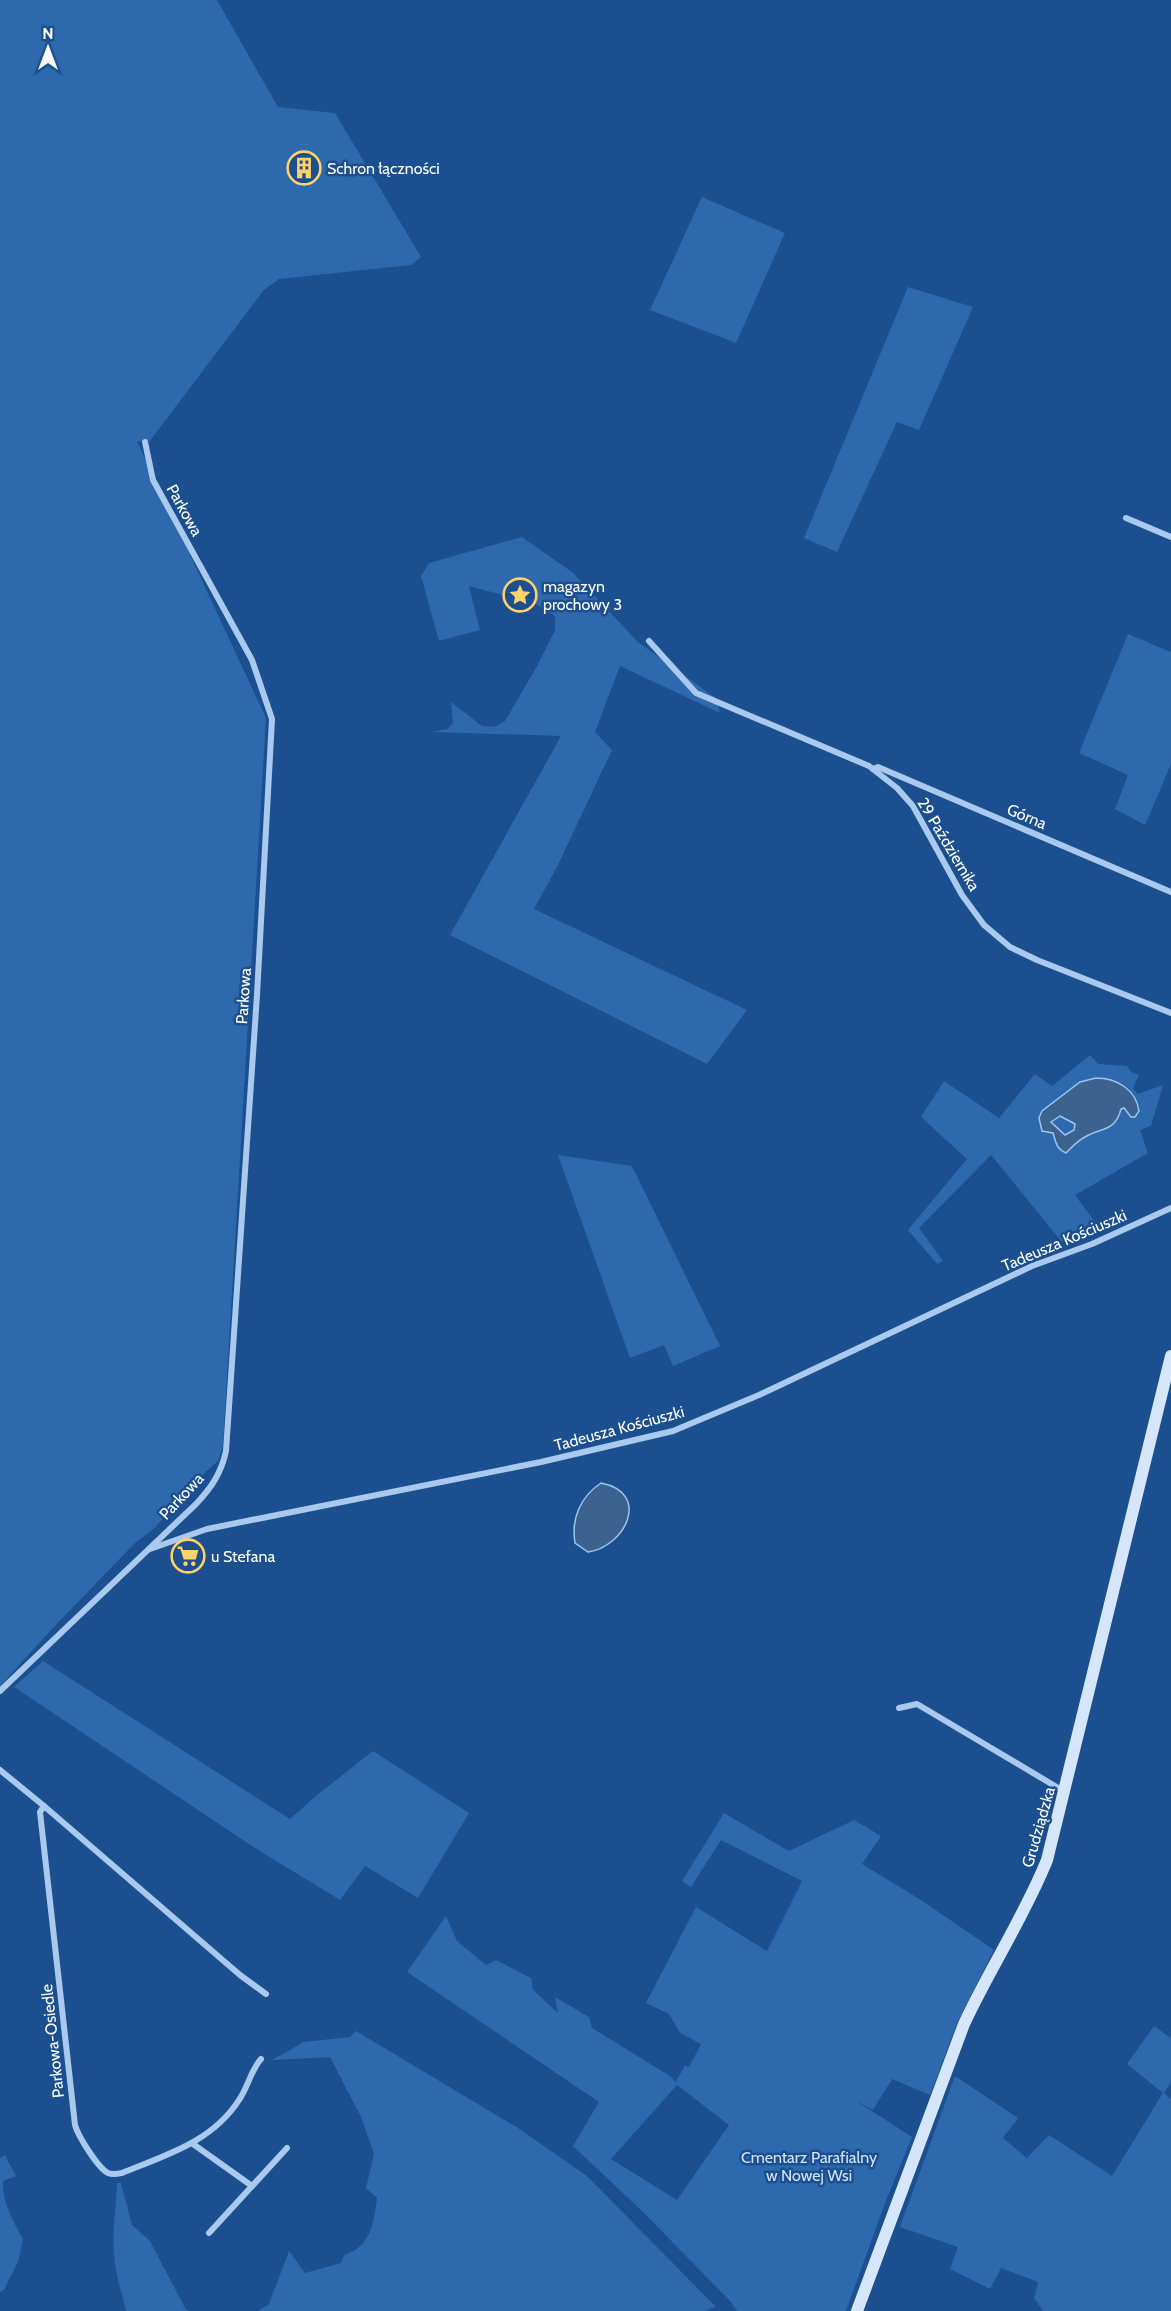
<svg xmlns="http://www.w3.org/2000/svg" width="1171" height="2311" font-family="Cabin,sans-serif">
<style>
.green{fill:#2e69ad;fill-rule:evenodd}
.water{fill:#3c6290;stroke:#9cc4f0;stroke-width:1.5;fill-rule:evenodd}
.lines{fill:none;stroke-linecap:round;stroke-linejoin:round}
.street{stroke:#a9c9ee;stroke-width:6}
.secondary{stroke:#d6e6fa;stroke-width:12}
.labels{text-anchor:middle;stroke-width:5;stroke-linejoin:round;paint-order:stroke}
.poi-label{font-size:16px;fill:#fff;stroke:#1b4f8f;text-anchor:start}
.street-label{font-size:16px;fill:#fff;stroke:#1b4f8f}
.park-label{font-size:16px;fill:#cfe3fa;stroke:#1b4f8f}
</style>
<rect width="100%" height="100%" fill="#1b4f8f"/>
<!-- green -->
<g class="green">
<path d="M0,0H217L278,107L335,113L421,257L411,265L279,279L264,290L149,442L137,441L266,718L223,1445L218,1461L185,1490L155,1528L135,1543L51,1630L0,1686Z"/>
<path d="M702,197L785,233L736,343L650,310Z"/>
<path d="M908,287L973,307L919,430L897,422L837,552L804,538Z"/>
<path d="M522,537L572,572L638,642L717,699L720,713L620,666L595,732L612,750L557,867L534,909L747,1010L707,1064L450,935L561,736L433,732L448,729L453,723L451,702L482,726L494,727L505,721L536,668L555,630V616L536,604L469,586L480,630L439,641L421,576L429,563Z"/>
<path d="M1128,634L1171,652V764L1145,825L1115,809L1128,775L1079,753Z"/>
<path d="M1090,1055L1098,1064L1127,1066L1131,1072L1139,1075L1133,1089L1138,1094L1163,1085L1151,1126L1140,1130L1148,1153L1075,1195L1098,1226L1062,1242L991,1155L919,1228L943,1261L937,1264L908,1230L967,1159L921,1117L944,1081L999,1118L1035,1074L1052,1086Z"/>
<path d="M558,1155L632,1166L720,1346L673,1366L664,1345L630,1358Z"/>
<path d="M43,1661L290,1819L317,1795L373,1751L469,1813L418,1898L365,1866L340,1900L255,1848L14,1687Z"/>
<path d="M724,1813L789,1851L854,1820L881,1836L862,1864L921,1900L994,1950L957,2023L930,2095L892,2079L873,2110L855,2100L912,2137L887,2198L846,2311H737L731,2302L643,2212L573,2146L599,2102L407,1972L446,1916L457,1941L486,1965L496,1960L531,1978L533,1990L558,2013L555,1997L589,2017L592,2028L670,2076L676,2082L685,2065L689,2067L701,2044L680,2033L669,2014L646,2003L696,1907L767,1951L802,1881L721,1840L691,1887L682,1881ZM677,2085L729,2125L677,2200L611,2159Z"/>
<path d="M1154,2026L1171,2038V2082L1164,2093L1171,2099V2311H1043L1034,2298L1038,2282L1001,2268L990,2289L950,2269L958,2247L900,2227L955,2076L1018,2118L1003,2138L1027,2158L1049,2135L1112,2176L1163,2093L1127,2064Z"/>
<path d="M356,2031L518,2128L587,2176L716,2307L704,2311H258L269,2304L289,2251L305,2273L341,2263L344,2255C371,2247 374,2222 377,2198L366,2188L374,2154L361,2117L330,2057L272,2060L304,2042L350,2037Z"/>
<path d="M5,2155L16,2176L3,2181C2,2202 13,2221 23,2239L18,2262L4,2290L0,2292V2158Z"/>
<path d="M117,2183H121L132,2225L150,2241L185,2308L189,2311H126C122,2293 115,2273 114,2255C112,2230 116,2207 117,2183Z"/>
</g>
<!-- water -->
<g class="water">
<path d="M1096,1078C1116,1078 1136,1089 1139,1111L1135,1117H1131L1124,1108L1121,1109C1115,1132 1102,1127 1085,1137C1077,1141 1072,1147 1066,1153C1056,1149 1056,1142 1053,1133L1042,1131L1039,1118L1042,1111L1080,1082ZM1060,1116L1075,1124L1074,1130L1065,1135L1051,1122Z"/>
<path d="M601,1483C652,1493 625,1547 588,1552L575,1543C571,1519 580,1497 601,1483Z"/>
</g>
<g class="lines">
<!-- street -->
<g class="street">
<path d="M1126,518L1171,537"/>
<path d="M649,641L696,693L869,766L897,788L913,806L962,895L984,925L1010,947L1037,960L1171,1013"/>
<path d="M873,769L878,767L1171,892"/>
<path d="M150,1549L207,1529L541,1462L673,1431L759,1395L1032,1266L1092,1244L1171,1208"/>
<path d="M0,1691L196,1504C211,1488 221,1474 226,1451L257,995L272,719L252,660L153,480L145,442"/>
<path d="M899,1708L917,1704L1065,1792"/>
<path d="M0,1770L44,1806L40,1812L75,2125C78,2136 98,2168 108,2173C113,2175 117,2174 122,2173C166,2155 212,2142 239,2100C248,2087 251,2070 261,2059"/>
<path d="M44,1806L240,1975L266,1994"/>
<path d="M193,2144L252,2186"/>
<path d="M209,2233L287,2148"/>
</g>
<!-- secondary -->
<path class="secondary" d="M857,2311L964,2024C990,1968 1024,1917 1047,1860L1171,1356"/>
</g>
<!-- icons -->
<defs>
<g id="building-ring" transform="scale(1.725)"><circle r="9.5" fill="#1b4f8f" stroke="#ffd166" stroke-width="1.5"/><path d="M-4-6H4V6H1V3H-1V6H-4ZM-2.5-4.3h1.7v1.8h-1.7ZM.8-4.3h1.7v1.8H.8ZM-2.5-1h1.7V.8h-1.7ZM.8-1h1.7V.8H.8Z" fill="#ffd166"/></g>
<g id="sight-ring" transform="scale(1.725)"><circle r="9.5" fill="#1b4f8f" stroke="#ffd166" stroke-width="1.5"/><path d="M0-6L1.8-2.2L6-1.7L2.9 1.2L3.7 5.4L0 3.3L-3.7 5.4L-2.9 1.2L-6-1.7L-1.8-2.2Z" fill="#ffd166"/></g>
<g id="supermarket-ring" transform="scale(1.725)"><circle r="9.5" fill="#1b4f8f" stroke="#ffd166" stroke-width="1.5"/><path d="M-6-5.5h2.5l.6 2H6L4.5 2H-2.5L-4.4-4H-6ZM-1.5 3.2a1.3 1.3 0 1 0 .1 0ZM3 3.2a1.3 1.3 0 1 0 .1 0Z" fill="#ffd166"/></g>
</defs>
<g fill-rule="evenodd">
<use href="#building-ring" x="304" y="168"/>
<use href="#sight-ring" x="520" y="595"/>
<use href="#supermarket-ring" x="188" y="1556"/>
</g>
<g class="labels">
<!-- poi labels -->
<g class="poi-label">
<text x="327" y="174">Schron łączności</text>
<text x="543" y="592">magazyn<tspan x="543" dy="18">prochowy 3</tspan></text>
<text x="211" y="1562">u Stefana</text>
</g>
<!-- street labels -->
<g class="street-label">
<text transform="translate(185 510) rotate(61)" y="6">Parkowa</text>
<text transform="translate(1027 816) rotate(23)" y="6">Górna</text>
<text transform="translate(949 844) rotate(59)" y="6">29 Października</text>
<text transform="translate(243 996) rotate(-86)" y="6">Parkowa</text>
<text transform="translate(1064 1240) rotate(-23)" y="6">Tadeusza Kościuszki</text>
<text transform="translate(619 1428) rotate(-15)" y="6">Tadeusza Kościuszki</text>
<text transform="translate(181 1496) rotate(-47)" y="6">Parkowa</text>
<text transform="translate(1038 1827) rotate(-74)" y="6">Grudziądzka</text>
<text transform="translate(52 2041) rotate(-96)" y="6">Parkowa-Osiedle</text>
</g>
<!-- park labels -->
<g class="park-label">
<text x="809" y="2163">Cmentarz Parafialny<tspan x="809" dy="18">w Nowej Wsi</tspan></text>
</g>
</g>
<!-- north arrow -->
<g transform="translate(48 48)" stroke="#1b4f8f" stroke-width="4.5" paint-order="stroke">
<path d="M0-4.5L10 22L0 15L-10 22Z" fill="#ffffff"/>
<text y="-9" font-size="16" font-weight="bold" text-anchor="middle" fill="#ffffff">N</text>
</g>
</svg>
